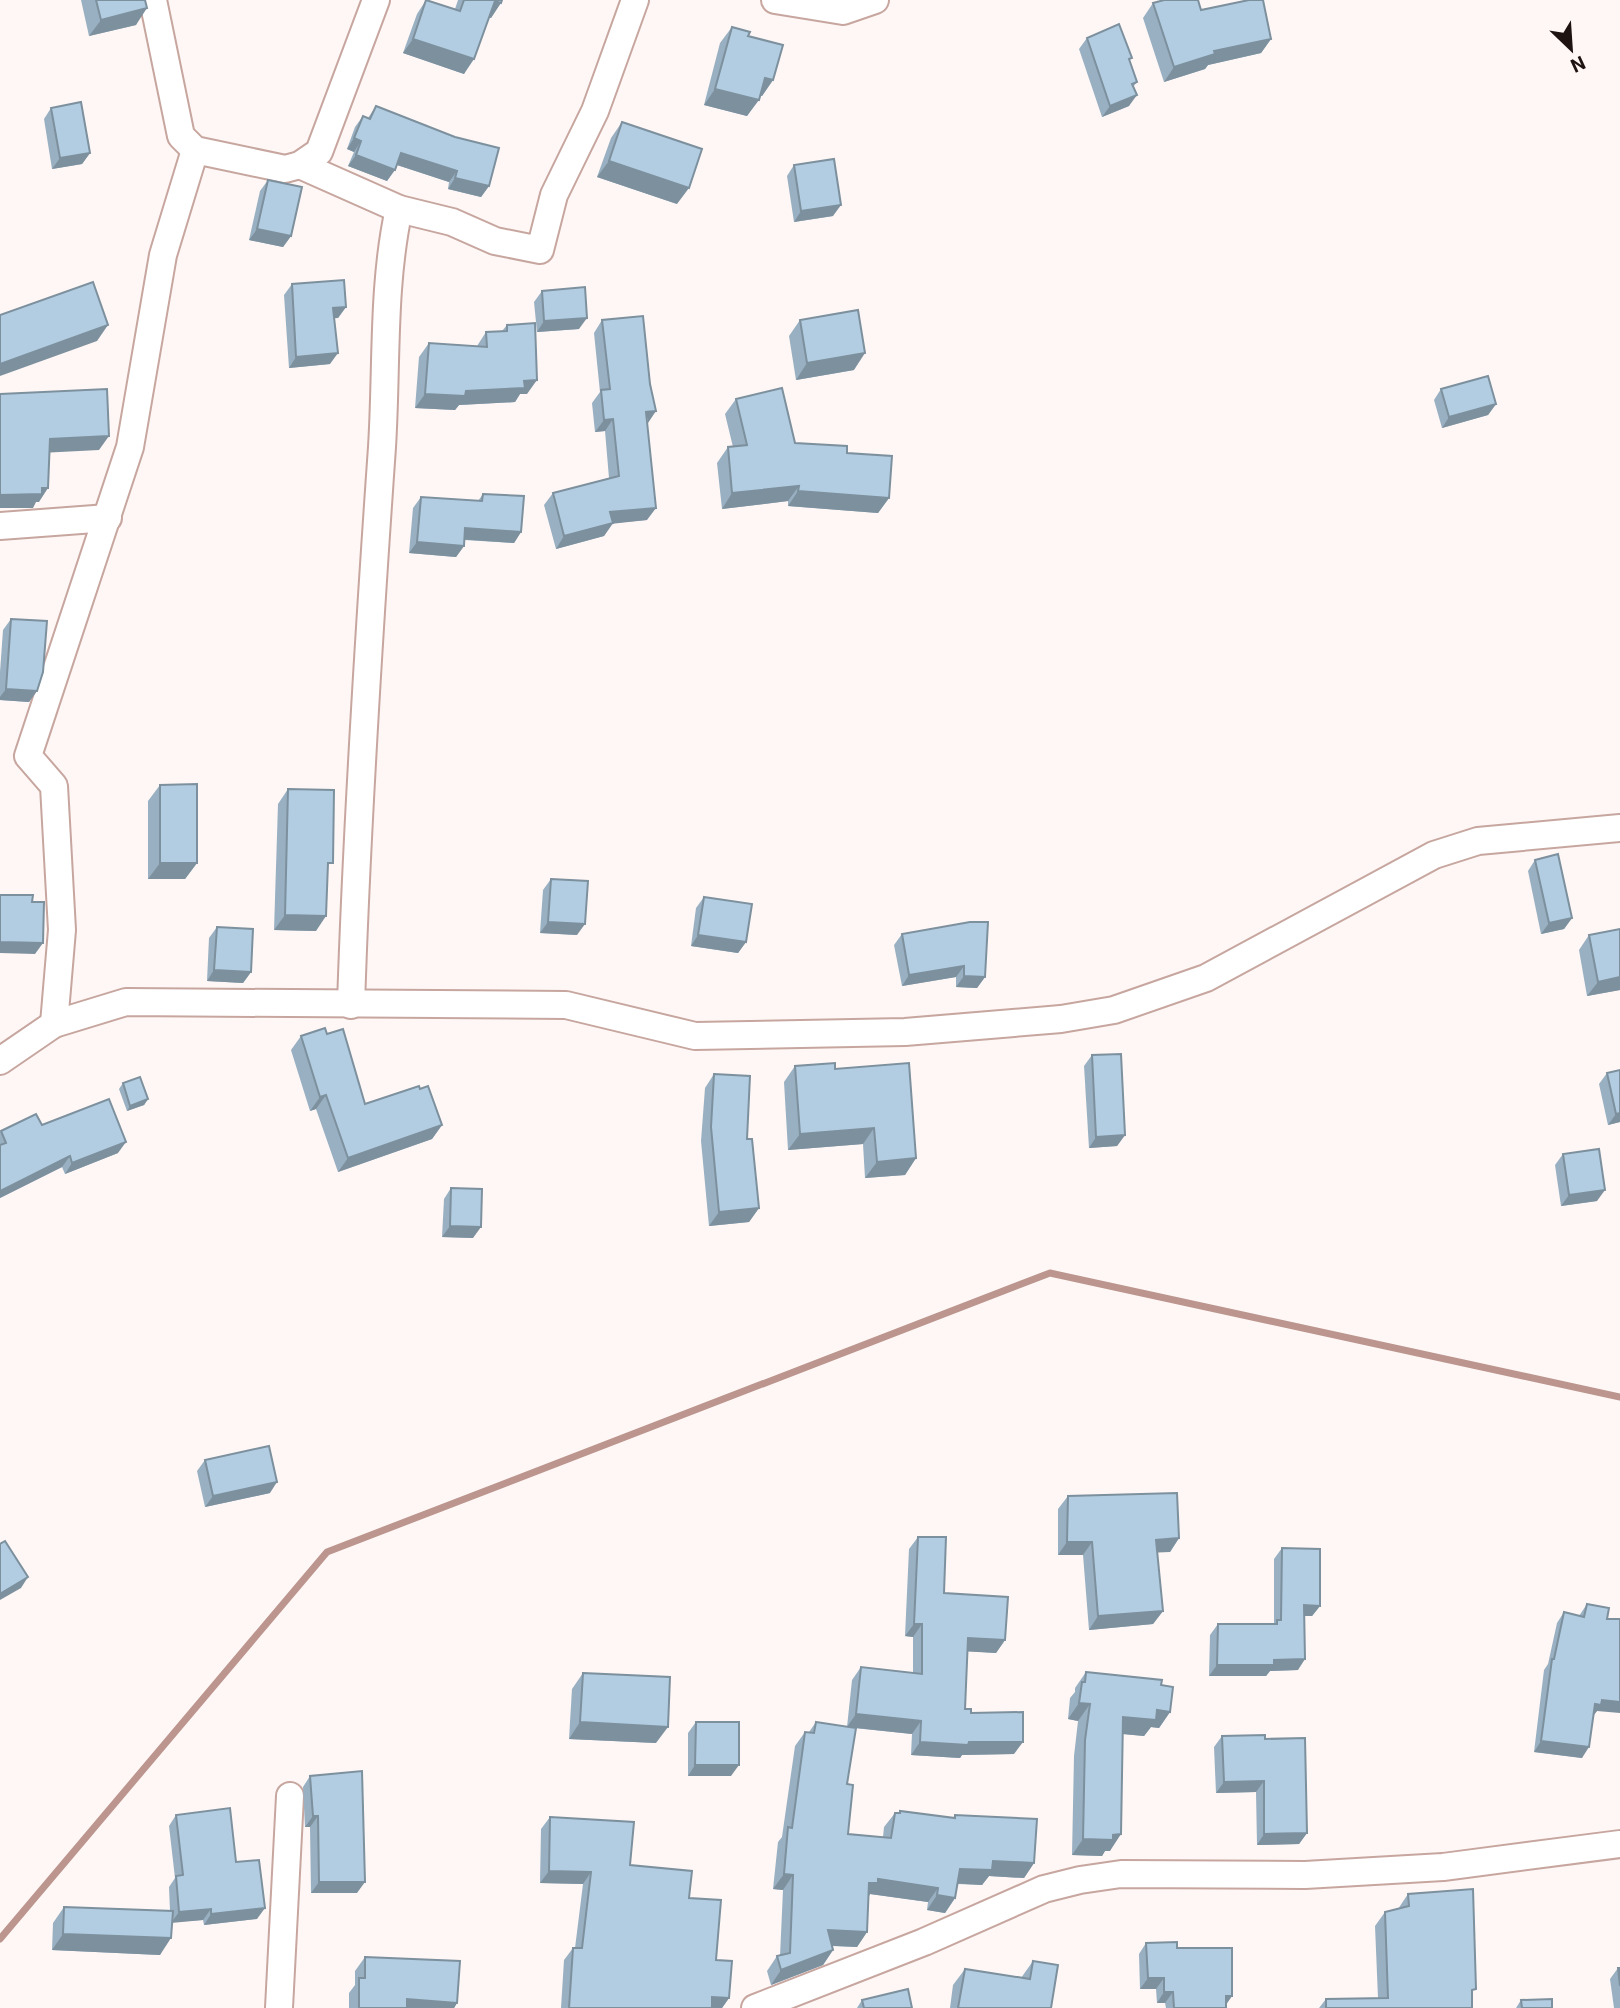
<svg xmlns="http://www.w3.org/2000/svg" width="1620" height="2008" font-family="Roboto,sans-serif">
<style>
.lines{fill:none;stroke-linecap:round;stroke-linejoin:round}
.stream{stroke:#bb958e;stroke-width:7}
.minor-casing{stroke:#c7a69f;stroke-width:30}
.minor{stroke:#fff;stroke-width:26}
.wall{fill:#99b0c2}
.shaded-wall{fill:#7d909e}
.building{fill:#b2cde1;stroke:#7d909e;stroke-width:2}
</style>
<rect width="100%" height="100%" fill="#fef7f5"/>
<g class="lines">
<!-- stream -->
<path class="stream" d="M0,1939L327,1552L1050,1273L1620,1397"/>
<!-- minor casing -->
<g class="minor-casing">
<g id="minor">
<path d="M153,0L181,136L195,150L285,169L300,165L319,152L376,0"/>
<path d="M775,0L843,11L875,0"/>
<path d="M300,165L399,209C382,286 387,368 382,447C369,633 357,819 351,1005"/>
<path d="M399,209L452,222L495,241L540,250L554,195L595,111L635,0"/>
<path d="M0,526L108,518"/>
<path d="M54,1024L62,930L54,786L28,756L130,447L163,255L195,150"/>
<path d="M0,1061L54,1024L126,1002L566,1005L695,1036L905,1032L1061,1019L1114,1010L1206,978L1434,855L1478,841L1620,828"/>
<path d="M279,2008L290,1796"/>
<path d="M755,2008L924,1942L1044,1889L1080,1880L1121,1874L1305,1875L1443,1867L1620,1844"/>
</g>
</g>
<!-- minor -->
<use href="#minor" class="minor"/>
</g>
<!-- wall -->
<g class="wall">
<path d="M81,0H145L136,25L89,36Z"/>
<path d="M426,0L455,9L458,0H502L491,18L489,17L464,74L403,53L417,14Z"/>
<path d="M1153,3L1201,10L1271,39L1261,53L1208,65L1205,69L1164,82L1143,18Z"/>
<path d="M732,27L748,36L773,80L762,96H760L747,116L704,105L720,43Z"/>
<path d="M1087,38L1129,61L1137,82L1133,87L1129,106L1102,117L1079,49Z"/>
<path d="M376,106L489,186L481,197L448,189L449,182L397,165L387,181L348,166L354,152L347,149L355,127L363,116L368,118Z"/>
<path d="M51,108L90,153L82,164L52,169L44,119Z"/>
<path d="M622,122L677,204L597,177L611,138Z"/>
<path d="M794,165L833,216L794,222L787,176Z"/>
<path d="M268,180L291,236L283,247L249,240L260,191Z"/>
<path d="M292,284L346,307L338,318H334L330,364L289,368L284,295Z"/>
<path d="M542,291L579,329L537,332L534,302Z"/>
<path d="M602,320L648,423L647,520L613,523L604,536L556,549L544,505L553,493L609,478L605,431L595,432L592,403L600,392L594,333Z"/>
<path d="M800,320L854,370L796,380L789,336Z"/>
<path d="M507,325L527,394H520L515,402L459,405L455,410L415,408L419,357L429,343L477,346L486,332L502,331Z"/>
<path d="M1441,389L1496,404L1488,415L1442,428L1434,400Z"/>
<path d="M736,399L795,443L847,453L889,498L878,513L788,506V501L722,509L717,463L728,447H733L725,414Z"/>
<path d="M483,494L521,532L514,543L464,540V546L456,557L409,553L413,508L421,497L478,501Z"/>
<path d="M11,619L37,691L29,702L0,700V672L3,630Z"/>
<path d="M160,785L197,863L185,879H148V801Z"/>
<path d="M288,789L327,871L316,931L274,930L278,804Z"/>
<path d="M1535,860L1572,918L1564,929L1541,934L1528,871Z"/>
<path d="M551,879L577,935L540,933L543,890Z"/>
<path d="M704,897L746,942L738,953L691,946L696,908Z"/>
<path d="M217,927L251,972L243,983L207,981L209,938Z"/>
<path d="M902,934L985,977L977,988L956,987V977L902,986L894,945Z"/>
<path d="M1589,935L1620,990L1587,996L1579,950Z"/>
<path d="M327,1034L365,1104L420,1089L442,1125L432,1139L338,1172L316,1109L310,1111L291,1050L301,1036Z"/>
<path d="M1092,1055L1125,1135L1117,1146L1089,1148L1084,1066Z"/>
<path d="M795,1066L835,1069L916,1158L905,1175L865,1178L863,1144L788,1150L784,1082Z"/>
<path d="M1607,1073L1620,1122L1608,1125L1599,1084Z"/>
<path d="M714,1074L747,1139L759,1208L749,1222L709,1226L701,1141L705,1088Z"/>
<path d="M123,1083L148,1099L144,1105L127,1111L119,1089Z"/>
<path d="M42,1125L118,1153L65,1174L62,1167L0,1198V1132Z"/>
<path d="M1563,1154L1597,1201L1561,1206L1555,1165Z"/>
<path d="M451,1188L473,1238L442,1237L444,1199Z"/>
<path d="M205,1460L270,1493L205,1507L197,1471Z"/>
<path d="M1068,1496L1179,1538L1170,1552H1157L1163,1611L1153,1624L1089,1630L1083,1555H1058V1509Z"/>
<path d="M918,1537L944,1593L1005,1640L996,1653L967,1651L965,1709L971,1713L1014,1754L962,1755L960,1758L911,1755L912,1734L854,1728L847,1784L848,1834L883,1837L884,1827L895,1813H898L900,1811L953,1818L955,1815L1034,1863L1024,1878L989,1876L982,1885L957,1884L955,1898L945,1913L927,1910L928,1902L870,1894L868,1897L867,1932L857,1947L832,1946L833,1950L823,1965L771,1985L767,1971L777,1956H780L783,1890L773,1889L778,1842L782,1837L795,1746L805,1732H809L816,1722L847,1727L852,1680L861,1667L913,1673V1637L905,1636L909,1549Z"/>
<path d="M1282,1548L1320,1606L1312,1616H1304L1298,1670L1270,1671L1266,1676H1209L1210,1635L1218,1624H1274V1559Z"/>
<path d="M1587,1604L1607,1619L1597,1711L1593,1716L1582,1758L1534,1752L1544,1670L1548,1664L1557,1623L1564,1612L1579,1616Z"/>
<path d="M1086,1672L1161,1685L1170,1712L1159,1728L1151,1727L1144,1736L1123,1734L1110,1851H1105L1102,1856L1072,1855L1074,1756L1078,1721L1068,1719L1070,1698L1075,1692V1688Z"/>
<path d="M583,1673L656,1743L569,1739L572,1689Z"/>
<path d="M696,1722L731,1776H688V1733Z"/>
<path d="M1222,1736L1265,1739L1307,1833L1299,1844L1257,1845L1256,1792L1216,1793L1214,1747Z"/>
<path d="M310,1776L357,1893H311L310,1827H305L303,1787Z"/>
<path d="M176,1815L236,1862L257,1919L204,1925L203,1920L172,1922L160,1955L52,1950L53,1923L64,1907L170,1911L169,1887L175,1878L169,1826Z"/>
<path d="M550,1817L630,1865L689,1898L716,1960L729,1998L722,2008H561L564,1960L573,1948H575L583,1884L540,1883L541,1829Z"/>
<path d="M1408,1894L1472,1996V2008H1319L1326,1999L1378,1998L1375,1926L1385,1912L1398,1909Z"/>
<path d="M1146,1943L1177,1948L1232,1996L1226,2005V2008H1166L1165,2003H1157L1156,1989H1140L1139,1954Z"/>
<path d="M365,1957L457,2003L454,2008H349V1993L355,1985V1971Z"/>
<path d="M1033,1961L1051,2008H950L953,1985L965,1969L1021,1978Z"/>
<path d="M1618,1968H1620V2008H1614L1610,1979Z"/>
<path d="M862,2000L864,2008H857Z"/>
<path d="M1521,2000L1552,2008H1516Z"/>
</g>
<!-- shaded-wall -->
<g class="shaded-wall">
<path d="M495,1L501,3L491,18L485,16Z"/>
<path d="M147,8L136,25L89,36L101,20Z"/>
<path d="M413,39L474,59L464,74L403,53Z"/>
<path d="M1271,39L1261,53L1208,65L1205,69L1164,82L1174,67L1214,51Z"/>
<path d="M765,78L773,80L762,96L753,94Z"/>
<path d="M715,89L759,100L747,116L704,105Z"/>
<path d="M1137,95L1129,106L1102,117L1110,106Z"/>
<path d="M354,138L361,141L354,152L347,149Z"/>
<path d="M90,153L82,164L52,169L60,158Z"/>
<path d="M401,153L457,171L449,182L394,164Z"/>
<path d="M356,155L395,170L387,181L348,166Z"/>
<path d="M609,161L689,188L677,204L597,177Z"/>
<path d="M455,178L489,186L481,197L448,189Z"/>
<path d="M841,205L833,216L794,222L801,211Z"/>
<path d="M257,229L291,236L283,247L249,240Z"/>
<path d="M346,307L338,318L325,319L333,308Z"/>
<path d="M587,318L579,329L537,332L544,321Z"/>
<path d="M108,325L97,341L0,376V364Z"/>
<path d="M338,353L330,364L289,368L296,357Z"/>
<path d="M865,353L854,370L796,380L807,363Z"/>
<path d="M537,380L527,394H520L515,402L459,405L455,410L415,408L425,394L466,391L524,381Z"/>
<path d="M1496,404L1488,415L1442,428L1449,417Z"/>
<path d="M656,411L648,423L646,412Z"/>
<path d="M613,419L605,431L595,432L604,420Z"/>
<path d="M109,436L99,450L40,453L50,439Z"/>
<path d="M799,486L788,501L722,509L732,493Z"/>
<path d="M42,488H48L39,502H36L33,508H0V495Z"/>
<path d="M798,491L889,498L878,513L788,506Z"/>
<path d="M656,508L647,520L601,525L610,512Z"/>
<path d="M613,523L604,536L556,549L564,536Z"/>
<path d="M465,528L521,532L514,543L457,539Z"/>
<path d="M417,542L464,546L456,557L409,553Z"/>
<path d="M6,689L37,691L29,702L0,700V697Z"/>
<path d="M160,863H197L185,879H148Z"/>
<path d="M285,915L326,916L316,931L274,930Z"/>
<path d="M1572,918L1564,929L1541,934L1549,923Z"/>
<path d="M548,922L585,924L577,935L540,933Z"/>
<path d="M698,935L746,942L738,953L691,946Z"/>
<path d="M0,942L43,943L35,954L0,953Z"/>
<path d="M964,966L956,977L902,986L909,975Z"/>
<path d="M214,970L251,972L243,983L207,981Z"/>
<path d="M964,976L985,977L977,988L956,987Z"/>
<path d="M1620,977V990L1587,996L1598,982Z"/>
<path d="M326,1095L316,1109L310,1111L320,1097Z"/>
<path d="M148,1099L144,1105L127,1111L130,1106Z"/>
<path d="M1620,1113V1122L1608,1125L1616,1114Z"/>
<path d="M442,1125L432,1139L338,1172L348,1158Z"/>
<path d="M874,1128L863,1144L788,1150L800,1134Z"/>
<path d="M1125,1135L1117,1146L1089,1148L1096,1137Z"/>
<path d="M126,1142L118,1153L65,1174L72,1163Z"/>
<path d="M70,1156L62,1167L0,1198V1191Z"/>
<path d="M916,1158L905,1175L865,1178L877,1162Z"/>
<path d="M1605,1190L1597,1201L1561,1206L1569,1195Z"/>
<path d="M759,1208L749,1222L709,1226L719,1212Z"/>
<path d="M450,1226L481,1227L473,1238L442,1237Z"/>
<path d="M277,1482L270,1493L205,1507L213,1496Z"/>
<path d="M1179,1538L1170,1552L1146,1553L1156,1540Z"/>
<path d="M1067,1542H1092L1083,1555H1058Z"/>
<path d="M28,1577L21,1588L0,1600V1594Z"/>
<path d="M1304,1605L1320,1606L1312,1616H1296Z"/>
<path d="M1163,1611L1153,1624L1089,1630L1098,1616Z"/>
<path d="M914,1624H922L913,1637L905,1636Z"/>
<path d="M968,1638L1005,1640L996,1653L959,1651Z"/>
<path d="M1305,1659L1298,1670L1270,1671L1266,1676H1209L1217,1665L1274,1660Z"/>
<path d="M1602,1700L1620,1702V1713L1597,1711L1593,1716L1595,1704Z"/>
<path d="M1079,1703L1090,1704L1078,1721L1068,1719Z"/>
<path d="M1157,1710L1170,1712L1159,1728L1151,1727L1144,1736L1112,1733L1123,1717Z"/>
<path d="M856,1714L921,1721L912,1734L847,1727Z"/>
<path d="M580,1722L668,1727L656,1743L569,1739Z"/>
<path d="M1541,1741L1589,1747L1582,1758L1534,1752Z"/>
<path d="M920,1742H1023L1014,1754L962,1755L960,1758L911,1755Z"/>
<path d="M695,1765H739L731,1776H688Z"/>
<path d="M1264,1781L1256,1792L1216,1793L1224,1782Z"/>
<path d="M313,1816H318L310,1827H305Z"/>
<path d="M1307,1833L1299,1844L1257,1845L1264,1834Z"/>
<path d="M1121,1834L1110,1851H1105L1102,1856L1072,1855L1083,1839Z"/>
<path d="M993,1861L1034,1863L1024,1878L989,1876L982,1885L949,1883L960,1869Z"/>
<path d="M549,1871L591,1872L583,1884L540,1883Z"/>
<path d="M784,1874L793,1875L783,1890L773,1889Z"/>
<path d="M878,1879L938,1888L928,1902L870,1894L868,1898L869,1883Z"/>
<path d="M319,1882H365L357,1893H311Z"/>
<path d="M937,1895L955,1898L945,1913L927,1910Z"/>
<path d="M265,1908L257,1919L204,1925L211,1914Z"/>
<path d="M211,1909L203,1920L171,1923L179,1912Z"/>
<path d="M828,1930L867,1932L857,1947L817,1945Z"/>
<path d="M63,1934L171,1938L160,1955L52,1950Z"/>
<path d="M833,1950L823,1965L771,1985L781,1970Z"/>
<path d="M1148,1978H1164L1156,1989H1140Z"/>
<path d="M1164,1992H1173L1165,2003H1157Z"/>
<path d="M1226,1996H1232L1224,2007Z"/>
<path d="M712,1997L729,1998L722,2008H704Z"/>
<path d="M407,1999L457,2003L454,2008H401Z"/>
</g>
<!-- building -->
<g class="building">
<path d="M96,0H145L147,8L101,20Z"/>
<path d="M426,0L460,11L464,0H502L501,3L495,1L474,59L413,39Z"/>
<path d="M1164,0H1198L1201,10L1249,0H1263L1271,39L1214,51L1215,54L1174,67L1153,3Z"/>
<path d="M1119,24L1132,58L1129,59L1137,82L1132,84L1137,95L1110,106L1087,38Z"/>
<path d="M732,27L750,32L748,36L783,45L773,80L765,78L759,100L715,89Z"/>
<path d="M81,102L90,153L60,158L51,108Z"/>
<path d="M376,106L455,137L499,148L489,186L455,178L457,171L401,153L395,170L356,155L361,141L354,138L363,116L370,119Z"/>
<path d="M622,122L702,149L689,188L609,161Z"/>
<path d="M834,159L841,205L801,211L794,165Z"/>
<path d="M268,180L302,187L291,236L257,229Z"/>
<path d="M344,280L346,307L333,308L338,353L296,357L292,284Z"/>
<path d="M93,282L108,325L0,364V315Z"/>
<path d="M585,287L587,318L544,321L542,291Z"/>
<path d="M858,310L865,353L807,363L800,320Z"/>
<path d="M643,316L650,384L656,411L646,412L656,508L610,512L613,523L564,536L553,493L619,476L613,419L604,420L601,390L610,389L602,320Z"/>
<path d="M535,323L537,380L524,381L525,388L466,391L465,396L425,394L429,343L487,347L486,332L507,331V325Z"/>
<path d="M1488,376L1496,404L1449,417L1441,389Z"/>
<path d="M782,388L795,443L847,446V453L892,456L889,498L798,491L799,486L732,493L728,447L747,445L736,399Z"/>
<path d="M107,389L109,436L50,439L48,488H42V494L0,495V394Z"/>
<path d="M483,494L524,496L521,532L465,528L464,546L417,542L421,497L482,501Z"/>
<path d="M11,619L47,621L43,672L37,691L6,689Z"/>
<path d="M197,784V863H160V785Z"/>
<path d="M288,789L334,790L333,863H328L326,916L285,915Z"/>
<path d="M1558,854L1572,918L1549,923L1535,860Z"/>
<path d="M551,879L588,881L585,924L548,922Z"/>
<path d="M0,895H33L32,902H44L43,943L0,942Z"/>
<path d="M704,897L752,904L746,942L698,935Z"/>
<path d="M970,922H988L985,977L964,976V966L909,975L902,934Z"/>
<path d="M217,927L253,929L251,972L214,970Z"/>
<path d="M1620,929V977L1598,982L1589,935Z"/>
<path d="M325,1028L327,1034L343,1029L365,1104L419,1086L420,1089L428,1086L442,1125L348,1158L326,1095L320,1097L301,1036Z"/>
<path d="M1121,1054L1125,1135L1096,1137L1092,1055Z"/>
<path d="M835,1063V1069L909,1063L916,1158L877,1162L874,1128L800,1134L795,1066Z"/>
<path d="M1620,1070V1113L1616,1114L1607,1073Z"/>
<path d="M714,1074L750,1076L747,1139H752L759,1208L719,1212L711,1127Z"/>
<path d="M140,1077L148,1099L130,1106L123,1083Z"/>
<path d="M109,1099L126,1142L72,1163L70,1156L0,1191V1145L6,1143L1,1131L36,1114L42,1125Z"/>
<path d="M1599,1149L1605,1190L1569,1195L1563,1154Z"/>
<path d="M451,1188L482,1189L481,1227L450,1226Z"/>
<path d="M269,1446L277,1482L213,1496L205,1460Z"/>
<path d="M1177,1493L1179,1538L1156,1540L1163,1611L1098,1616L1092,1542H1067L1068,1496Z"/>
<path d="M918,1537H946L944,1593L1008,1597L1005,1640L968,1638L965,1709H971V1713L1023,1712V1742H969L968,1745L920,1742L921,1721L856,1714L861,1667L922,1674V1624H914Z"/>
<path d="M5,1541L28,1577L0,1594V1544Z"/>
<path d="M1282,1548L1320,1549V1606L1304,1605L1305,1659L1274,1660V1665H1217L1218,1624H1277V1620H1281Z"/>
<path d="M1587,1604L1609,1608L1607,1619H1620V1702L1602,1700L1601,1705L1595,1704L1589,1747L1541,1741L1552,1659H1554L1564,1612L1584,1617Z"/>
<path d="M1086,1672L1162,1680L1161,1685L1173,1687L1170,1712L1157,1710L1156,1720L1123,1717L1121,1834L1113,1835V1840L1083,1839L1085,1740L1090,1704L1079,1703L1082,1682H1085Z"/>
<path d="M583,1673L670,1677L668,1727L580,1722Z"/>
<path d="M696,1722H739V1765H695Z"/>
<path d="M816,1722L856,1728L847,1784L853,1785L848,1834L891,1838L895,1813H900V1811L955,1818V1815L1037,1819L1034,1863L993,1861L992,1870L960,1869L955,1898L937,1895L938,1888L878,1879V1883H869L867,1932L828,1930L833,1950L781,1970L777,1956L790,1953L793,1875L784,1874L788,1827L792,1828L805,1732L814,1733Z"/>
<path d="M1265,1735V1739L1305,1738L1307,1833L1264,1834V1781L1224,1782L1222,1736Z"/>
<path d="M362,1771L365,1882H319L318,1816H313L310,1776Z"/>
<path d="M230,1808L236,1862L259,1860L265,1908L211,1914V1909L179,1912L176,1876L183,1875L176,1815Z"/>
<path d="M550,1817L634,1822L630,1865L692,1871L689,1898L721,1900L716,1960L732,1961L729,1998L712,1997V2008H569L573,1948H582L591,1872L549,1871Z"/>
<path d="M1473,1889L1476,1989L1472,1990V2008H1326V1999L1388,1998L1385,1912L1409,1906L1408,1894Z"/>
<path d="M64,1907L173,1911L171,1938L63,1934Z"/>
<path d="M1177,1942V1948H1232V1996H1226V2008H1174L1173,1992H1164V1978H1148L1146,1943Z"/>
<path d="M365,1957L460,1961L457,2003L407,1999V2008H359V1978H365Z"/>
<path d="M1033,1961L1058,1965L1051,2008H958L965,1969L1030,1979Z"/>
<path d="M1618,1968H1620V1986Z"/>
<path d="M908,1989L912,2008H864L862,2000Z"/>
<path d="M1552,1999V2008H1522L1521,2000Z"/>
</g>
<!-- north arrow -->
<g transform="translate(1571 49) rotate(155)" stroke="#fef7f5" stroke-width="5" paint-order="stroke">
<path d="M0-5L12 26L0 18L-12 26Z" fill="#1f1311"/>
<text y="-10" font-size="19" font-weight="bold" text-anchor="middle" fill="#1f1311">N</text>
</g>
</svg>
